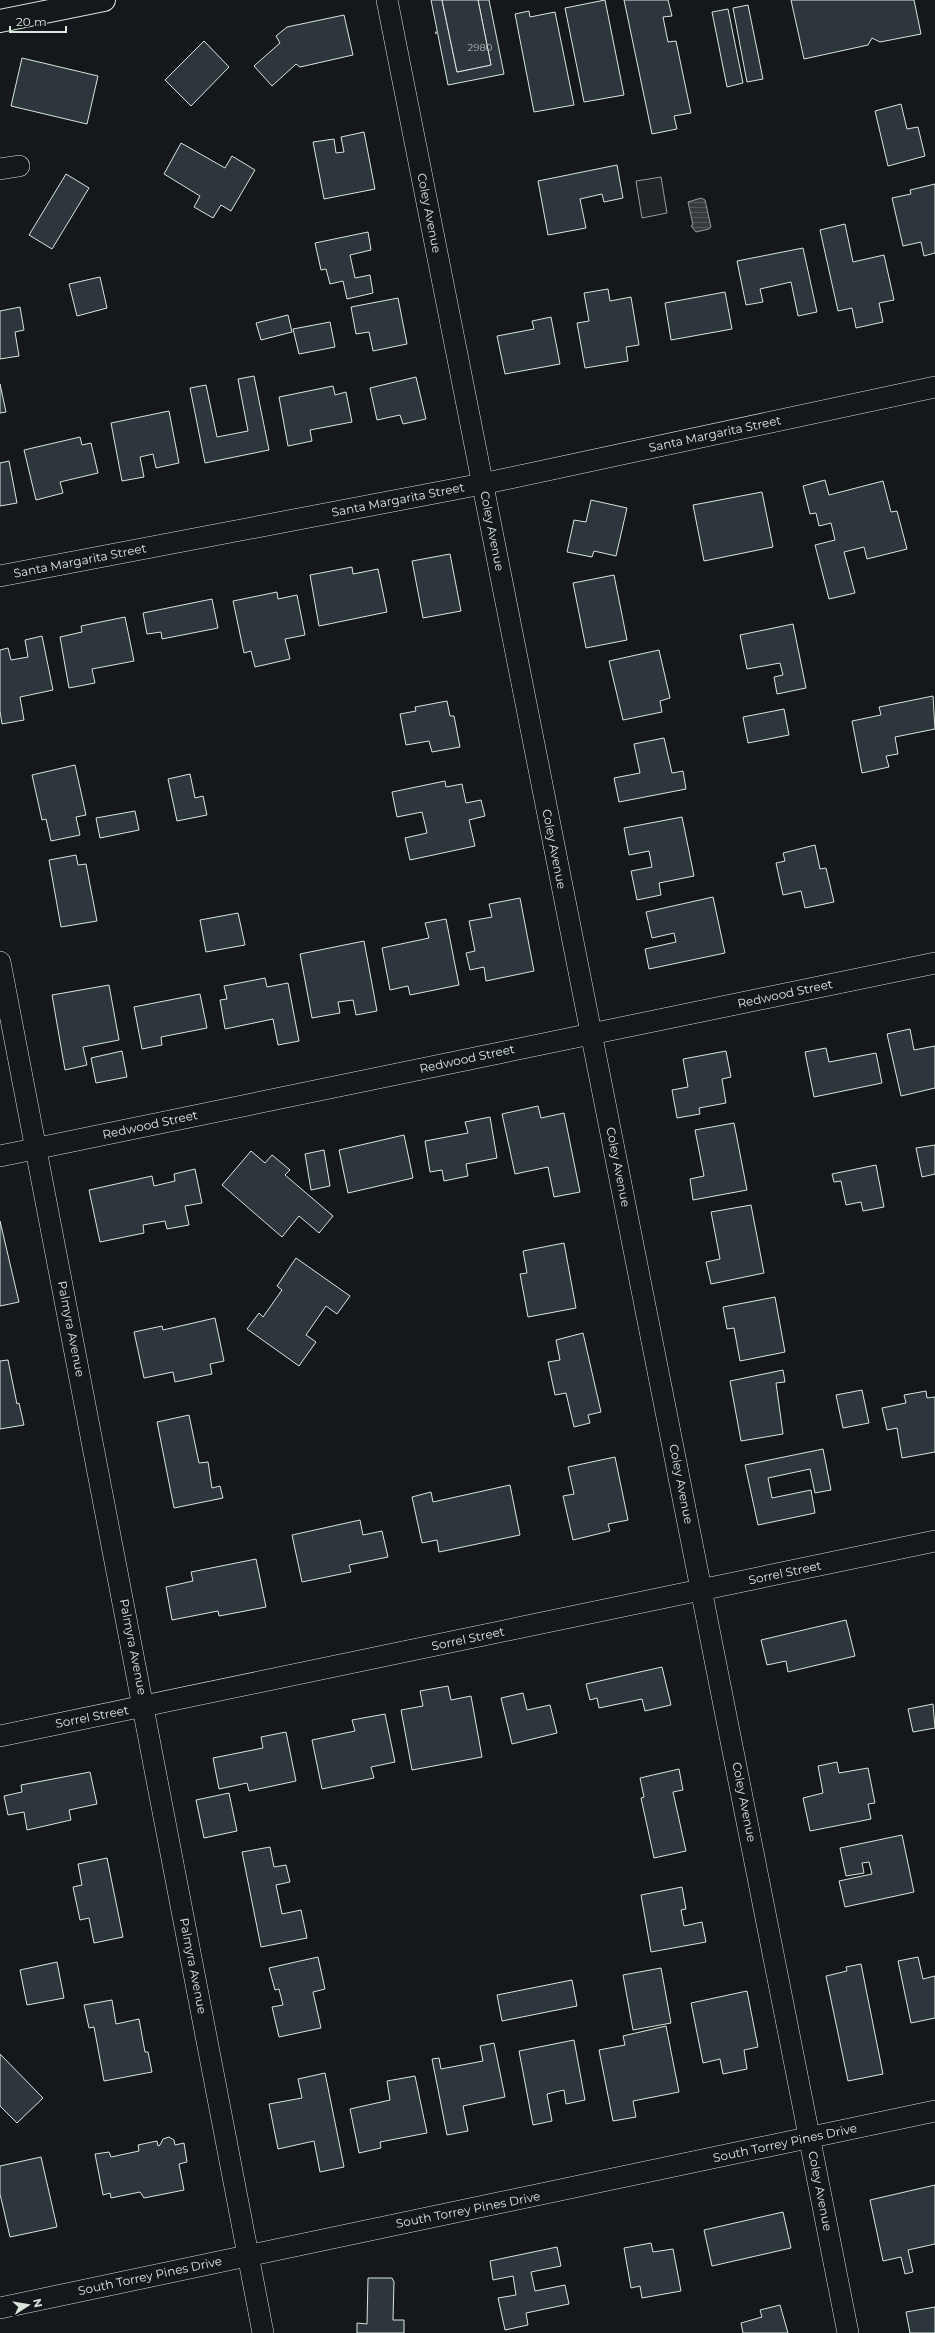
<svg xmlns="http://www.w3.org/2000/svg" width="935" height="2333" font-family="Montserrat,sans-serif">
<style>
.park{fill:#202428;stroke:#939e99}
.water{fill:url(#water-rules);stroke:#939e99}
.building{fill:#2c363c;stroke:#d8e6dc}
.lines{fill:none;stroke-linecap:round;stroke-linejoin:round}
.minor-casing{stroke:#d8e6dc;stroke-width:22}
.major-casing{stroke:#d8e6dc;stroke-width:24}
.path{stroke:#9da8a2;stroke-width:2.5;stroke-dasharray:3 2;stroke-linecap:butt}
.minor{stroke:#14181c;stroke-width:21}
.major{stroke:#14181c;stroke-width:22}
.labels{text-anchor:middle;stroke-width:3;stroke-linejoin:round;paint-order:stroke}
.number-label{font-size:10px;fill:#adbab4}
.street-label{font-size:12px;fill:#d8e6dc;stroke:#14181c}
</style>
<defs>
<pattern id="water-rules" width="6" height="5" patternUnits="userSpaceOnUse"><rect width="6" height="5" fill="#363b3e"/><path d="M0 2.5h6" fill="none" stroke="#525759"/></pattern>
</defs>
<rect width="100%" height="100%" fill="#14181c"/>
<!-- park -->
<path class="park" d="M661,177L667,213L642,218L636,181Z"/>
<!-- water -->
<path class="water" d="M701,198L705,200L711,227L709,229L696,232L691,226L693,225L688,202Z"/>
<!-- building -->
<g class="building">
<path d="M431,0H442L457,72L491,65L478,0H489L504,74L448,85Z"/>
<path d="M442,0H478L491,65L457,72Z"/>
<path d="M605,0L624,95L584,102L565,8Z"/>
<path d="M624,0H668L672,16L663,17L668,42L676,41L691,113L674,116L677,129L652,134Z"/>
<path d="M791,0H914L921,34L880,42L872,38L868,45L804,59Z"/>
<path d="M748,5L763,79L747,82L733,8Z"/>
<path d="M728,9L743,83L727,87L712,12Z"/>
<path d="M529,11L530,17L555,12L574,105L534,112L515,14Z"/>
<path d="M344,15L353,55L300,67L296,64L272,86L254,66L280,43L276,36L287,27Z"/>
<path d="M204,41L229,67L191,106L165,80Z"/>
<path d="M22,58L98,76L87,124L11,106Z"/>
<path d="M901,104L907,129L918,127L925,156L888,166L875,111Z"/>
<path d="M364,132L375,189L324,199L313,142L334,139L336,153L344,152L341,137Z"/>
<path d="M181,143L225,168L232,156L255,170L231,211L221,205L213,218L194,207L200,196L164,174Z"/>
<path d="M617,165L623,198L604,202L602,194L580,199L586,228L548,235L538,181Z"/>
<path d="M66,174L89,188L52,249L29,235Z"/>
<path d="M935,184V253L924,256L921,242L903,246L892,198L911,194L910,190Z"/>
<path d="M845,224L853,262L884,255L894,300L879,303L883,322L856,328L852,308L838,311L820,230Z"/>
<path d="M368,232L371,250L350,255L355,278L370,275L373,293L347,299L343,281L330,284L326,269L321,270L315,243Z"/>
<path d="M803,248L817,312L798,316L791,282L760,289L763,302L746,305L737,261Z"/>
<path d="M100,277L107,308L77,316L69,284Z"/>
<path d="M608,289L610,301L631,297L639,345L626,347L628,361L585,368L577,323L589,321L584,293Z"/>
<path d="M725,292L732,329L671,340L665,303Z"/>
<path d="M398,298L407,344L373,351L369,332L356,334L351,307Z"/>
<path d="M20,307L24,330L15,332L19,356L0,359V311Z"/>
<path d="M288,315L292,332L261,340L256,323Z"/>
<path d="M551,317L560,364L505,374L497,336L534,329L532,321Z"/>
<path d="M330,322L335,347L299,354L293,329Z"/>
<path d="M254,376L269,450L205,463L190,388L206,385L217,437L248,431L238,379Z"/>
<path d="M416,377L426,419L403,424L400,415L377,420L370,388Z"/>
<path d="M0,384L6,412L0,413Z"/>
<path d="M333,386L335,395L346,392L352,422L310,430L312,441L288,446L279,397Z"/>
<path d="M169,411L179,463L156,468L153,454L140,457L144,477L122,481L111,423Z"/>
<path d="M80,437L82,445L91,443L98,473L60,482L63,493L36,500L24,450Z"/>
<path d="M9,461L17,503L0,506V463Z"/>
<path d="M825,480L829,495L883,481L891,512L897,511L907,549L867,559L864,547L844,552L855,593L829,599L815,545L835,540L831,523L819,526L816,513L810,514L803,486Z"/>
<path d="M762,492L773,547L704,561L693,505Z"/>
<path d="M591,500L627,508L616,556L594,551L592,557L567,552L574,520L586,522Z"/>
<path d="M450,554L461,611L423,618L412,561Z"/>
<path d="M352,567L353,574L378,569L387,612L319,626L310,575Z"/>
<path d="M614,575L627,640L586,648L573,583Z"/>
<path d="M277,592L278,599L297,595L305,635L285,639L290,659L255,667L251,651L244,653L233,601Z"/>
<path d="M212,599L218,628L162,639L161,632L147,634L143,613Z"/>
<path d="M125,617L134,661L92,669L95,683L69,688L60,637L82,632L81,626Z"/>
<path d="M793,624L806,688L777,694L774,677L783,675L780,663L747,669L740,635Z"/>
<path d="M42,636L53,690L20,697L24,720L2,724L0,711V650L8,648L11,660L28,657L25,640Z"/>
<path d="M659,650L670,698L660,701L662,712L623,720L609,661Z"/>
<path d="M933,696L935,729L895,737L898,754L886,756L889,767L862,773L852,721L881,715L879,707Z"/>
<path d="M447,701L450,716H454L460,747L432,752L429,741L406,745L400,714L416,711L415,707Z"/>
<path d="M784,709L789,735L748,743L743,717Z"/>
<path d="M664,738L672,773L683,771L686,789L619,802L614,778L640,773L634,744Z"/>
<path d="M75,765L86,815L76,817L80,835L51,841L46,819L42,820L32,775Z"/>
<path d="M190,774L195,798L203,796L207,815L177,821L168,779Z"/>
<path d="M445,781L446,787L462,784L466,803L481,800L485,816L469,820L475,846L410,860L405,838L427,833L422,812L397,817L392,792Z"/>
<path d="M135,811L139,830L100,838L96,818Z"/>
<path d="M682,817L694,876L659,883L661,895L637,900L631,871L652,867L649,851L629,855L624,828Z"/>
<path d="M815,845L820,869L826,868L834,902L805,908L801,891L783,895L776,863L785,861L783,853Z"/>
<path d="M76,855L78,865L86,864L97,921L61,927L49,860Z"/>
<path d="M713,897L725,953L649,969L645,949L676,942L674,933L652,938L646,912Z"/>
<path d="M520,898L534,971L486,981L484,967L470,970L466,953L475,951L469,921L492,917L489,904Z"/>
<path d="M238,913L245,945L206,952L200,920Z"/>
<path d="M446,919L459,985L410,995L408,986L390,990L382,948L429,938L425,923Z"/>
<path d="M364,941L377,1011L356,1015L353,1000L338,1002L340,1013L312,1018L300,954Z"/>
<path d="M265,978L267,987L288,983L299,1041L278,1045L273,1019L225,1029L220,1000L227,999L224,986Z"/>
<path d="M109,985L119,1040L83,1047L87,1065L65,1070L52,995Z"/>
<path d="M200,994L207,1028L161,1037L162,1045L142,1049L134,1007Z"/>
<path d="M910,1029L914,1050L935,1046V1088L901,1096L887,1034Z"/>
<path d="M826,1048L829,1062L876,1053L882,1083L814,1097L805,1052Z"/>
<path d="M122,1051L127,1077L96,1083L91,1058Z"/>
<path d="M726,1051L731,1077L722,1079L726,1103L699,1108L700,1114L677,1118L672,1090L688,1087L683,1059Z"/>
<path d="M538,1106L541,1118L564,1113L580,1192L554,1197L548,1167L515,1174L502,1114Z"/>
<path d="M490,1117L497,1158L466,1164L468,1176L444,1181L442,1170L430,1172L425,1141L468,1133L465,1122Z"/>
<path d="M734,1123L747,1190L693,1200L690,1179L704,1176L695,1130Z"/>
<path d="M404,1135L413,1178L348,1193L339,1150Z"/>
<path d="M935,1145V1174L922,1177L916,1148Z"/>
<path d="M324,1150L330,1186L311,1190L305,1154Z"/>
<path d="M251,1151L265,1163L272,1155L290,1170L285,1175L333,1216L319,1233L299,1216L282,1237L222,1185Z"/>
<path d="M876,1165L884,1207L863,1211L861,1202L846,1205L841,1181L834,1182L832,1174Z"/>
<path d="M195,1169L202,1203L185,1206L189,1225L167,1229L165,1221L143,1225L144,1233L100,1242L89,1190L152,1176L154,1186L175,1181L174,1174Z"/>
<path d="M751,1205L764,1273L711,1284L706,1262L720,1259L711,1212Z"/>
<path d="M0,1221L19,1302L0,1306Z"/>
<path d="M564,1243L576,1308L528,1317L520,1274L527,1273L523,1251Z"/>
<path d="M296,1258L350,1296L337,1314L326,1306L306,1335L316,1342L299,1366L247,1329L259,1313L263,1317L282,1290L277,1286Z"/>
<path d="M775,1297L785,1352L740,1361L734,1328L727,1329L723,1307Z"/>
<path d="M215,1318L224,1361L210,1364L212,1374L175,1382L173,1372L144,1378L134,1332L162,1326L163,1330Z"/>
<path d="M583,1333L601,1412L588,1415L590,1423L574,1427L566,1393L555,1395L548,1362L560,1360L556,1340Z"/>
<path d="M8,1360L17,1404L19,1403L24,1425L0,1429V1361Z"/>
<path d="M783,1370L785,1382L776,1383L783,1434L741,1441L730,1381Z"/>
<path d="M862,1390L869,1423L843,1428L836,1395Z"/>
<path d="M926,1391L927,1398L935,1397V1452L902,1458L897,1428L887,1430L882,1408L906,1403L904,1395Z"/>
<path d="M189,1415L199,1463L208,1462L212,1488L220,1486L223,1498L174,1508L157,1422Z"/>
<path d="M823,1449L831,1490L815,1493L810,1469L768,1478L772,1498L811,1490L815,1513L758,1525L745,1465Z"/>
<path d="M615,1457L628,1520L608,1524L610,1531L573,1540L563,1496L574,1494L568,1467Z"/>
<path d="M510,1485L520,1535L439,1552L437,1540L422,1543L412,1497L431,1492L433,1502Z"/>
<path d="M360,1520L363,1535L382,1531L388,1557L349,1565L351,1572L302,1582L292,1535Z"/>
<path d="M256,1559L266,1607L219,1616L218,1611L172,1620L166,1587L193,1581L191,1572Z"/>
<path d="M846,1620L855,1656L788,1672L786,1661L767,1665L761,1640Z"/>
<path d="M662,1667L671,1705L645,1711L642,1699L599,1708L597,1698L590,1700L586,1684Z"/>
<path d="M448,1686L451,1700L471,1696L482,1757L412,1770L401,1710L423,1706L420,1691Z"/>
<path d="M523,1693L527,1710L550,1705L557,1733L512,1744L501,1698Z"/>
<path d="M933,1704L935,1728L913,1732L908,1709Z"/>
<path d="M385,1714L395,1762L371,1767L374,1778L322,1789L312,1740L355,1731L352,1720Z"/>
<path d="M286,1732L296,1781L249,1791L247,1783L219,1789L213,1758L263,1748L261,1737Z"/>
<path d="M837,1762L839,1773L868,1768L875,1803L868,1804L871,1819L810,1831L803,1798L823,1793L818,1766Z"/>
<path d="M679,1769L683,1790L673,1792L686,1851L654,1858L641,1798L644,1797L640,1778Z"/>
<path d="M90,1772L97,1804L69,1810L71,1820L27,1830L24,1812L8,1815L4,1796L22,1792L21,1785Z"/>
<path d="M229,1793L237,1831L204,1838L196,1800Z"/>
<path d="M902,1835L914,1892L845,1907L839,1881L872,1874L869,1862L862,1863L864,1873L846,1876L840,1848Z"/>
<path d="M270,1847L274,1867L286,1865L290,1882L276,1885L282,1914L301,1910L307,1938L261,1947L242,1852Z"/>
<path d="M107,1858L123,1937L94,1943L89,1918L80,1920L73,1887L82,1885L78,1864Z"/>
<path d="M682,1887L686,1909L681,1910L684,1926L702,1922L706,1942L651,1952L641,1895Z"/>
<path d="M318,1957L325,1989L313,1992L321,2028L279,2037L272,2007L283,2005L279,1989L275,1990L269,1968Z"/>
<path d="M918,1957L923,1979L935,1976V2018L911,2023L898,1961Z"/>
<path d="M57,1962L64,1998L27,2005L20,1970Z"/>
<path d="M861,1964L883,2074L848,2081L826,1976L847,1971L846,1967Z"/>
<path d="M661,1968L671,2023L633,2030L623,1975Z"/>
<path d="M572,1980L577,2006L502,2021L497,1995Z"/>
<path d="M747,1991L758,2047L744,2050L747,2069L723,2074L720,2059L703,2063L691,2003Z"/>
<path d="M112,2000L116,2024L139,2019L145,2052H148L152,2072L104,2081L94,2027L89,2028L84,2005Z"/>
<path d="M666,2026L679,2092L633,2101L636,2117L613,2121L599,2050L625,2045L623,2036Z"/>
<path d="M574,2040L585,2100L566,2104L564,2090L547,2094L552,2121L533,2125L519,2051Z"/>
<path d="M494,2043L505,2097L463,2106L468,2131L447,2135L432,2059L439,2058L441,2069L483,2061L480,2046Z"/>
<path d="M0,2054L43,2098L17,2123L0,2106Z"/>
<path d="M325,2073L344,2167L320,2172L314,2141L278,2149L269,2104L302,2098L298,2079Z"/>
<path d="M415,2076L427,2133L380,2142L381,2148L359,2153L350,2109L390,2100L387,2081Z"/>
<path d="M169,2137L174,2140L175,2145L184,2143L187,2162L179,2164L184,2190L144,2198L140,2192L111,2198L110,2193L103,2195L95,2154L109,2152L111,2157L139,2151L138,2145L157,2141L158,2146L160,2145L163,2139Z"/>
<path d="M41,2157L57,2227L10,2237L0,2194V2166Z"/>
<path d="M935,2185V2244L908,2250L913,2272L905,2274L901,2257L883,2261L870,2200Z"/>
<path d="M783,2212L791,2248L712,2266L704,2230Z"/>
<path d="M651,2243L653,2252L673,2249L681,2291L642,2298L640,2286L631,2288L624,2248Z"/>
<path d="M557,2247L561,2266L531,2272L535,2291L565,2285L569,2304L526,2313L528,2325L505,2330L498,2298L516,2295L513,2276L493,2280L490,2261Z"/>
<path d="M368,2278H392L394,2282L393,2320H404V2333H357V2323L367,2324Z"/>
<path d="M780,2305L788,2333H743L741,2323L762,2317L760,2310Z"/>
<path d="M935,2307V2333H910L906,2312Z"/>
</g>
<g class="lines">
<!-- minor casing -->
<g class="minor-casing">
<g id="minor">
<path d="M387,0L848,2333"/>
<path d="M0,169L19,166"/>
<path d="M0,576L482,484L935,387"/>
<path d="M0,962L263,2333"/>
<path d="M0,1156L935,963"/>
<path d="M0,1736L935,1541"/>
<path d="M0,2308L935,2111"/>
</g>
</g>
<!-- major casing -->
<g class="major-casing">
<path id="major" d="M0,21L104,0"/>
</g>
<!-- path -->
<path class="path" d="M435,33L440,32"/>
<!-- minor -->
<use href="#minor" class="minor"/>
<!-- major -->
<use href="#major" class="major"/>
</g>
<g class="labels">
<!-- number labels -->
<g class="number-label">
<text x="480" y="51">2980</text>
</g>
<!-- street labels -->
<g class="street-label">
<text transform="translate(429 213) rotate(79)" y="4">Coley Avenue</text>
<text transform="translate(715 434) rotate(-12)" y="4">Santa Margarita Street</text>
<text transform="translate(398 500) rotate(-11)" y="4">Santa Margarita Street</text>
<text transform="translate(492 531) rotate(79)" y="4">Coley Avenue</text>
<text transform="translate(80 561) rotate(-11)" y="4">Santa Margarita Street</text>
<text transform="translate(554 849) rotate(79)" y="4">Coley Avenue</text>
<text transform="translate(785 994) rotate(-12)" y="4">Redwood Street</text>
<text transform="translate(467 1059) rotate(-12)" y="4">Redwood Street</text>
<text transform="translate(150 1125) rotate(-12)" y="4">Redwood Street</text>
<text transform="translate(618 1167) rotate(79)" y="4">Coley Avenue</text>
<text transform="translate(71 1329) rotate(79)" y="4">Palmyra Avenue</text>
<text transform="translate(681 1484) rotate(79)" y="4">Coley Avenue</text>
<text transform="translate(785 1573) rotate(-12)" y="4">Sorrel Street</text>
<text transform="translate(468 1639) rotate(-12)" y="4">Sorrel Street</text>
<text transform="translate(133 1647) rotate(79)" y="4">Palmyra Avenue</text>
<text transform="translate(92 1717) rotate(-11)" y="4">Sorrel Street</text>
<text transform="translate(744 1802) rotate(79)" y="4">Coley Avenue</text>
<text transform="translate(193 1966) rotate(79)" y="4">Palmyra Avenue</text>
<text transform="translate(785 2143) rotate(-12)" y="4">South Torrey Pines Drive</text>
<text transform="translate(820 2191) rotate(79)" y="4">Coley Avenue</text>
<text transform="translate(468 2210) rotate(-11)" y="4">South Torrey Pines Drive</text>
<text transform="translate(150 2276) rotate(-12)" y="4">South Torrey Pines Drive</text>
</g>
</g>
<!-- north arrow -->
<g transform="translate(28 2305) rotate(78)" stroke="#14181c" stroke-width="3" paint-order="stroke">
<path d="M0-3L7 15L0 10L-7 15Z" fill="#d8e6dc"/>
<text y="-6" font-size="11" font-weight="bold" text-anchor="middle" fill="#d8e6dc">N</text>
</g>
<!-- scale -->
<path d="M10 26v6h56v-6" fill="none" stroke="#d8e6dc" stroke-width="2"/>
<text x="16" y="26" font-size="12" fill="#d8e6dc" stroke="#14181c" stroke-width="3" paint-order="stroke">20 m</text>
</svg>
